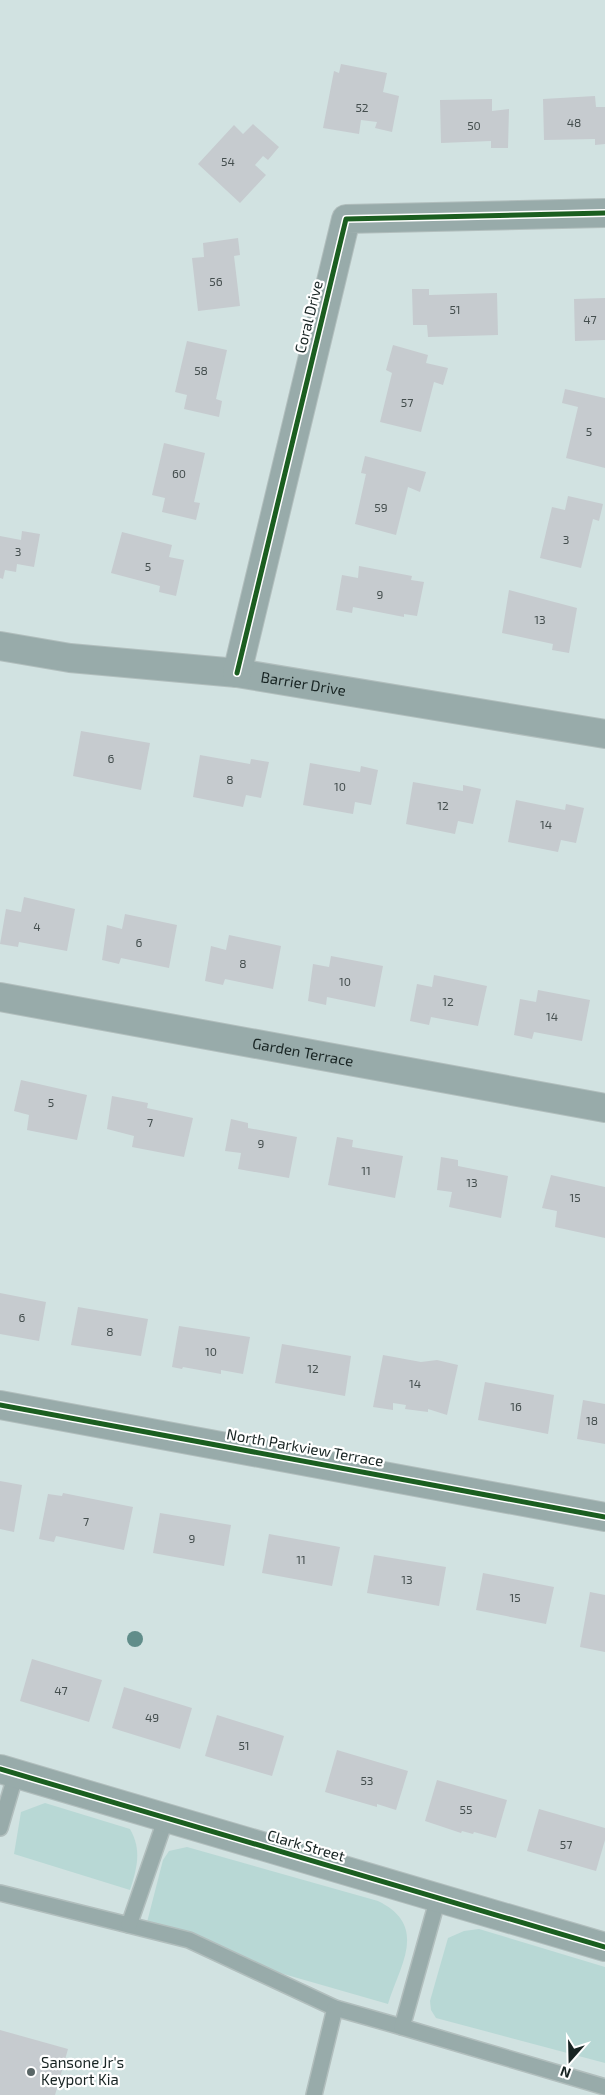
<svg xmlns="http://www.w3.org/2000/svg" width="605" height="2095" font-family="'Exo 2',sans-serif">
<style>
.green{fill:#b8d8d5}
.building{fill:#c6cbcf}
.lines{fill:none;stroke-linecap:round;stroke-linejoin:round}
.service-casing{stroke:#b1bebd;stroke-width:18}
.minor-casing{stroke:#b1bebd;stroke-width:30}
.service{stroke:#98abaa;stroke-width:15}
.minor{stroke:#98abaa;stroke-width:28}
.cycleway-casing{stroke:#fff;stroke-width:8}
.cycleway{stroke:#1b5e20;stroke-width:5}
.tree{fill:#618d8a}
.poi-dot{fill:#596666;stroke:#fff;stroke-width:2}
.labels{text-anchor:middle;stroke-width:4.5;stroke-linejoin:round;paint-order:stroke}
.number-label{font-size:12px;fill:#444e4e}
.street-label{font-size:15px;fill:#182423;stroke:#fff}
.poi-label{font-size:15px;fill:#182423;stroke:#fff;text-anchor:start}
</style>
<rect width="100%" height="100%" fill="#d1e2e1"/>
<!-- green -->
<g class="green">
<path d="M45,1803L130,1829C142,1850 137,1868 130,1890L14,1854L21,1812Z"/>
<path d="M187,1847L378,1901C429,1926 400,1965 388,2004L144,1934L163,1860L169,1851Z"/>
<path d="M479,1929L605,1967V2063L436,2018L431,2010L430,2001L448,1938L464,1931Z"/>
</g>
<!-- building -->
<g class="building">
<path d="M341,64L387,73L383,92L399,96L392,132L375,128L377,122L361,120L359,134L323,128L334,71L339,73Z"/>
<path d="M595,96L596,107H605V144L595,145V139L544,140L543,99Z"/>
<path d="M492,99V111L509,109L508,148H491V141L441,143L440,100Z"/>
<path d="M253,124L279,147L268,160L263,156L255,165L266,175L240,203L198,164L234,125L243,134Z"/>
<path d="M238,238L240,255L234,256L240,306L198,311L192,258L204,257L203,243Z"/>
<path d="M412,289H429V295L497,293L498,335L428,337L427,325H413Z"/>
<path d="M605,298V340L575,341L574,299Z"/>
<path d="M187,341L227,350L216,399L222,401L219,417L184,409L187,395L175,392Z"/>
<path d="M393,345L428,355L426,363L448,368L443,385L434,382L421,432L380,422L392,373L386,370Z"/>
<path d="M565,389L605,398V468L566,458L578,407L562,403Z"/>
<path d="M164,443L205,453L194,502L200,503L196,520L162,512L165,498L152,495Z"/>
<path d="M365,456L426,472L420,492L408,487L396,535L355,524L366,474L361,473Z"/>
<path d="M568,496L603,504L599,521L593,519L581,568L540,558L552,507L565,510Z"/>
<path d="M22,531L40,534L34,567L17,564L16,572L5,570L3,579L0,578V536L21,540Z"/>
<path d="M122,532L172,545L169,557L184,560L176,596L159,592L160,586L111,573Z"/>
<path d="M359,566L412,576L411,580L424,582L417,616L404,614V617L353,607L352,613L336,610L342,575L358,578Z"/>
<path d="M509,590L577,608L569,653L552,650L553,644L502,633Z"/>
<path d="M81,731L150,743L141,790L73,776Z"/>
<path d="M200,755L250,764L251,759L269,762L261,798L246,795L243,807L193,797Z"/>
<path d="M310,763L360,772L361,766L378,770L371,805L355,802L353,814L303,805Z"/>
<path d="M413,782L463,791V785L481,789L473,824L458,821L455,834L406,824Z"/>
<path d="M516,800L565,810L566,804L584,808L576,843L561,840L558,852L508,842Z"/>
<path d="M24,897L75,909L67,951L19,942L18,947L0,944L6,909L21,912Z"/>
<path d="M125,914L177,925L169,968L121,958L119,964L102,960L107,925L122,929Z"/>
<path d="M229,935L281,946L273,989L225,979L223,985L205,981L211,946L226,950Z"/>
<path d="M331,956L383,966L375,1007L327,997L326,1005L308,1001L313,964L329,967Z"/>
<path d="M434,975L487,986L478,1026L431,1017L429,1025L410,1021L417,984L432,987Z"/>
<path d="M538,990L590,1000L582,1041L534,1032L532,1039L514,1035L520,999L536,1002Z"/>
<path d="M21,1080L87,1095L77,1140L27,1130L29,1115L14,1111Z"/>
<path d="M112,1096L148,1103L147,1108L193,1118L184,1157L132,1147L134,1136L107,1129Z"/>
<path d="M231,1119L248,1123V1128L297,1137L289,1178L238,1169L241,1153L225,1151Z"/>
<path d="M337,1137L353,1140L352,1147L403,1156L395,1198L328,1185Z"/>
<path d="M441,1157L458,1160V1166L508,1176L501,1218L449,1207L452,1192L437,1190Z"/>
<path d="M551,1175L605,1187V1238L555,1227L557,1211L542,1208Z"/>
<path d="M0,1293L46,1302L39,1341L0,1334Z"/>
<path d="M78,1307L148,1319L141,1356L71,1345Z"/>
<path d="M179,1326L250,1337L243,1374L221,1370V1374L183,1367L182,1369L172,1367Z"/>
<path d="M282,1344L351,1356L345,1396L275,1383Z"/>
<path d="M383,1355L421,1362L437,1360L458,1365L447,1415L428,1409V1412L405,1409L406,1405L393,1403V1410L373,1407Z"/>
<path d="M485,1382L554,1395L548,1434L478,1420Z"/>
<path d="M583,1400L605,1404V1444L577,1439Z"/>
<path d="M0,1481L22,1485L14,1532L0,1529Z"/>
<path d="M63,1493L133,1507L124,1550L56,1536L54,1542L39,1539L48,1494L62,1496Z"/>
<path d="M160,1513L231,1525L224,1566L153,1553Z"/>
<path d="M269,1534L340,1547L332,1586L262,1573Z"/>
<path d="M374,1555L446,1567L439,1606L367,1593Z"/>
<path d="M483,1573L554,1587L546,1624L476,1610Z"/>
<path d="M590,1592L605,1595V1652L580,1647Z"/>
<path d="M32,1659L102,1680L89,1722L20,1701Z"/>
<path d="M124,1687L192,1708L180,1749L112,1728Z"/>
<path d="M217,1715L284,1736L272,1776L205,1756Z"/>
<path d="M337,1750L408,1771L396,1810L377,1804V1807L325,1792Z"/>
<path d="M437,1780L507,1800L496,1838L474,1832L473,1834L462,1831L461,1833L425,1821Z"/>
<path d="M539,1809L605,1828V1840L596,1871L527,1851Z"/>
<path d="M0,2030L68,2049L55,2095H0Z"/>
</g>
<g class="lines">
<!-- service casing -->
<g class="service-casing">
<g id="service">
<path d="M0,1828L12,1787L14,1773"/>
<path d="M0,1893L189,1940L335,2008L402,2027"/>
<path d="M438,1898L402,2027L605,2087"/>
<path d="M129,1925L166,1818"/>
<path d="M314,2095L335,2008"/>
</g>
</g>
<!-- minor casing -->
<g class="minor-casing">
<g id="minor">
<path id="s1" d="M0,646L70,658L237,673L605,734"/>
<path d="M237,673L346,219L605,213"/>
<path id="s2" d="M0,997L605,1108"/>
<path d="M0,1405L605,1517"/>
<path d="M0,1769L605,1947"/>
</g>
</g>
<!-- service -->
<use href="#service" class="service"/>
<!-- minor -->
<use href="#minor" class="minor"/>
<!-- cycleway casing -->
<g class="cycleway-casing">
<g id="cycleway">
<path d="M237,673L346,219L605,213"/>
<path d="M0,1405L605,1517"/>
<path d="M0,1769L605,1947"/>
</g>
</g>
<!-- cycleway -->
<use href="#cycleway" class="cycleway"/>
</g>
<!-- trees -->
<circle class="tree" cx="135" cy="1639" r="8"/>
<!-- markers -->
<circle class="poi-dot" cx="31" cy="2072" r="5"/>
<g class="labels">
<!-- number labels -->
<g class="number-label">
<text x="362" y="112">52</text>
<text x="574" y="127">48</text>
<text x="474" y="130">50</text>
<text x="228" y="166">54</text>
<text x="216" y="286">56</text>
<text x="455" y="314">51</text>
<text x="590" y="324">47</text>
<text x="201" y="375">58</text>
<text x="407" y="407">57</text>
<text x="589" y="436">5</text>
<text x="179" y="478">60</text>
<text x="381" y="512">59</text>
<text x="566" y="544">3</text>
<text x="18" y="556">3</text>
<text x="148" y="571">5</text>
<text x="380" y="599">9</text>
<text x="540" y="624">13</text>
<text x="111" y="763">6</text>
<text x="230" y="784">8</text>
<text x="340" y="791">10</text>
<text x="443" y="810">12</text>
<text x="546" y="829">14</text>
<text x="37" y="931">4</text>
<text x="139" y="947">6</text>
<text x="243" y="968">8</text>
<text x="345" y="986">10</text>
<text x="448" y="1006">12</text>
<text x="552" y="1021">14</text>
<text x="51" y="1107">5</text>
<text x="150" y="1127">7</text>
<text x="261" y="1148">9</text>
<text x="366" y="1175">11</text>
<text x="472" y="1187">13</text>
<text x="575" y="1202">15</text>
<text x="22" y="1322">6</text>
<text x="110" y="1336">8</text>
<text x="211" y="1356">10</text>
<text x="313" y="1373">12</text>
<text x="415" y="1388">14</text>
<text x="516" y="1411">16</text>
<text x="592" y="1425">18</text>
<text x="86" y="1526">7</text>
<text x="192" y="1543">9</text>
<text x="301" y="1564">11</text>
<text x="407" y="1584">13</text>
<text x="515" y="1602">15</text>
<text x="61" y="1695">47</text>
<text x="152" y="1722">49</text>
<text x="244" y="1750">51</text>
<text x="367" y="1785">53</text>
<text x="466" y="1814">55</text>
<text x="566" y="1849">57</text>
</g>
<!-- street labels -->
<g class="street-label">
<text transform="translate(309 317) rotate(-76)" y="5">Coral Drive</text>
<text dy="5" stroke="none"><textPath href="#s1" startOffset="306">Barrier Drive</textPath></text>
<text dy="5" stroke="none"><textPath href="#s2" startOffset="308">Garden Terrace</textPath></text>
<text transform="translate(305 1448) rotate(10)" y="5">North Parkview Terrace</text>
<text transform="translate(306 1846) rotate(16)" y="5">Clark Street</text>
</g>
<!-- poi labels -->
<g class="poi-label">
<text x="41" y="2068">Sansone Jr's<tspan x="41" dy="17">Keyport Kia</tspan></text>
</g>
</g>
<!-- north arrow -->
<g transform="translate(570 2060) rotate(200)" stroke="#ffffff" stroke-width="4" paint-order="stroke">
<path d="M0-4L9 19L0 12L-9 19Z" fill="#182423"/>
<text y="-8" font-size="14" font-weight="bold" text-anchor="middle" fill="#182423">N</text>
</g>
</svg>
